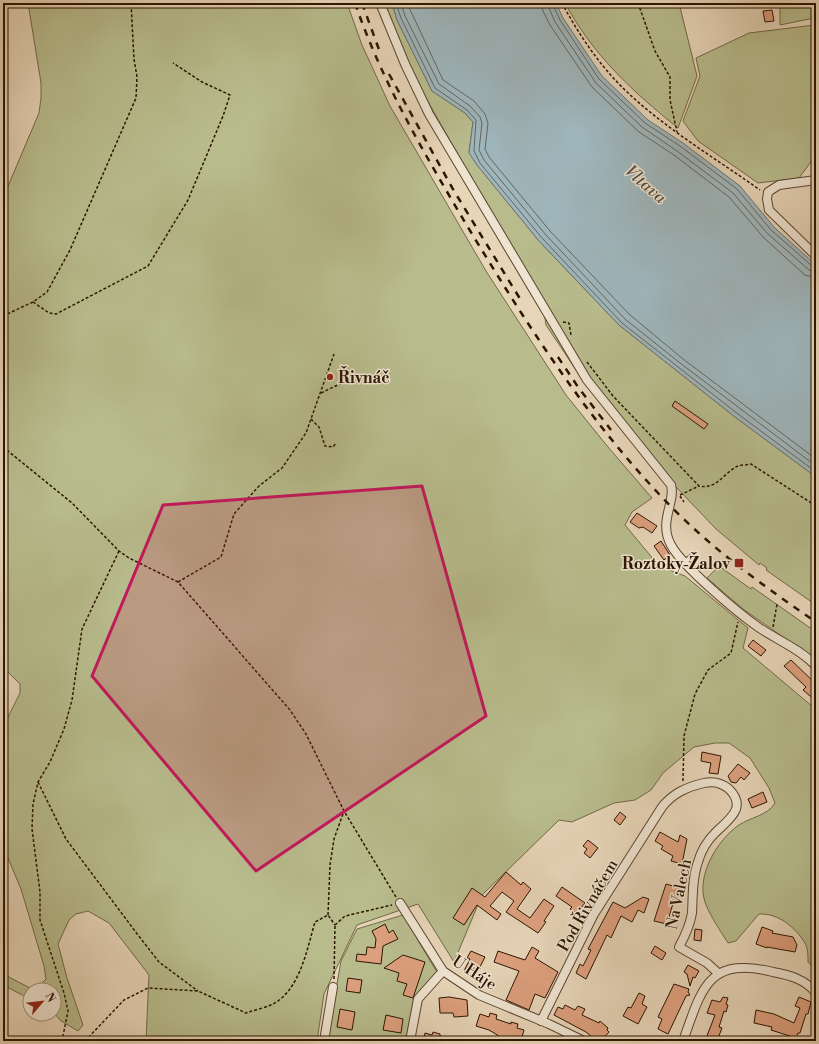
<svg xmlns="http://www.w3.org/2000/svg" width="819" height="1044" font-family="'Libre Bodoni',serif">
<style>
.green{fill:#b8bc8d;stroke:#726846}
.water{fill:#9eb5bb;stroke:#707570}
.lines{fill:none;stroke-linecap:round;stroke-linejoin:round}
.shore{stroke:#65655e;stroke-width:1}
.building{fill:#dda07e;stroke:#2c1500}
.service-casing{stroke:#5b452e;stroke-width:6}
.minor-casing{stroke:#5b452e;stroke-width:10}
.path{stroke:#2c1500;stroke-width:1.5;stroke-dasharray:3 2;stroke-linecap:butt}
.service{stroke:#efe4d1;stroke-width:4}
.minor{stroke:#efe4d1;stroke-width:8}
.rail{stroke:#2c1500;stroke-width:2.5;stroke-dasharray:7 7;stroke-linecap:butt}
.marked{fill:#c2185b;fill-opacity:0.2;stroke:#c2185b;stroke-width:3;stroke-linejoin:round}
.poi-dot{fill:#8f2418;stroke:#efe4d1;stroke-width:1.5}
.labels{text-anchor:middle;stroke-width:3;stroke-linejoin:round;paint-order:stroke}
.poi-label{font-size:16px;font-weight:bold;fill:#2c1500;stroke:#efe4d1;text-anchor:start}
.street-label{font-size:16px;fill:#2c1500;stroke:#efe4d1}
.water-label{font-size:17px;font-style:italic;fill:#544d41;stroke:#efe4d1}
</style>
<rect width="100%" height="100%" fill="#e7d5b8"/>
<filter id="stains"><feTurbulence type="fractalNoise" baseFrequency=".005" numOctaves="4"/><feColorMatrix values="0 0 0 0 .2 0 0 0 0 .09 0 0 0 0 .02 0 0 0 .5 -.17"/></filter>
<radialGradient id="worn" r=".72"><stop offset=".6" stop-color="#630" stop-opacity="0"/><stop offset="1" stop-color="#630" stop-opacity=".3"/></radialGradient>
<!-- green -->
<g class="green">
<path d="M28,3H347L362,45L390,106L486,271L566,395L608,447L652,498L632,512L625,525L659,566L685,576L748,628L743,648L813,707L816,706V969L808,962C808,957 808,948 805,943C795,927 778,913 759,914L736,941L728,943C721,932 709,914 705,902C696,876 717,840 739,825C751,817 767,816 775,803L769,788L750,758L729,743H715L694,747L663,773L651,790L635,800L614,803L572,822L559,820L482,895L454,962L418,904L357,925L324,994L317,1041H146L149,975L109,923L88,911L76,914L69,920L58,944L67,978L83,1025L78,1031L61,1021L54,1013V990H43L41,984L46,979L44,966L21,889L3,846V727L20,693V684L3,667V198L39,113L41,98V83Z"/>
<path d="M382,3H392L397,20L432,91L465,113L473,122L469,152L477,165L539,241L619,325L735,417L816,477V605L766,570L767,568L760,563L759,565L716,529L677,488L668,483L624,433L584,382L546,325L543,304L406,63Z"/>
<path d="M565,3H679L697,76L678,128C633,92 592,54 565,3Z"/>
<path d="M780,3H814V18L780,25Z"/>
<path d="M815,25L816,155L799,178L758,183L698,141L683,121L700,76L696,58L749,33Z"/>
<path d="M719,566L751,589L752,587L816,632V660L743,609L707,578Z"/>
<path d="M403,915L438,974L413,1004L406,1041H327L341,961L357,929Z"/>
<path d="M3,974L32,989L30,990V999L3,985Z"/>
</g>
<!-- water -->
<path class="water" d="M392,3H556L563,18L602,76L648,120L683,143L740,186L774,227L816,265V477L735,417L619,325L539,241L477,165L469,153L473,122L465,113L432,91L397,20Z"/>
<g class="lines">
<!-- shore -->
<g class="shore">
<path d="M396,3L401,18L435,88L467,110L476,120L474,151L480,163L542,238L622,323L738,414L816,472"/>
<path d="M401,3L405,16L439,84L470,106L480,117L482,123L479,150L484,160L546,235L625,319L680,363L816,466"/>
<path d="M407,3L443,80L474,101L485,114L488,123L485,149L489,157L550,231L629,314L683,359L816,459"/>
<path d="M541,3L543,11L550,25L592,87L639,132L674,155L729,197L764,238L805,275L816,278"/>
<path d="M547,3L555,22L596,83L642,127L677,151L733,193L767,233L809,270L816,272"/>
<path d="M552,3L560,20L599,79L645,123L680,146L737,189L771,230L812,266L816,267"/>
</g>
</g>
<!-- building -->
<g class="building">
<path d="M772,10L774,21L765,22L763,11Z"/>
<path d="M675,401L708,424L704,429L672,406Z"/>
<path d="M637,513L657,526L652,533L643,527L639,528L630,522Z"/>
<path d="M661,541L670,555L664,560L654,546Z"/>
<path d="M753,640L766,650L761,656L748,646Z"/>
<path d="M791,660L816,684V701L803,690L806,687L784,666Z"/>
<path d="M702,752L721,756L718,774L709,773L711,763L701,761Z"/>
<path d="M738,764L750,773L744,780L741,777L736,783L731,782L728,776Z"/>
<path d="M763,792L767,802L752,808L748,799Z"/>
<path d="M620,812L626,817L620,825L614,820Z"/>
<path d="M660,832L678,842L680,835L687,839L682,864L671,861L673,856L661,849L663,846L655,841Z"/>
<path d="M588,840L598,848L590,858L584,853L587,849L583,846Z"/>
<path d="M506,872L521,885L523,882L531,889L517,909L530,918L544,899L554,906L544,921L546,922L538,933L506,912L514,901L502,892L490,906L501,914L497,920L477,905L464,925L453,918L472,888L485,897Z"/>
<path d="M666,884L680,888L676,901L674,900L667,924L654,921Z"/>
<path d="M562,887L585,903L577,913L570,909L572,907L556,896Z"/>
<path d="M643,897L649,899L644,913L638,910L632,922L621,916L611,938L607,935L586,979L576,973L580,964L583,966L591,950L588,949L613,902L625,908Z"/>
<path d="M385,924L389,933L393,930L398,939L383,946L381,964L356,961L357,954L366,955L367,947L375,948L376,939L372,931Z"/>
<path d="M762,927L773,931L772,933L793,937L797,945L795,952L767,947V948L756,944Z"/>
<path d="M695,929L702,930L701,941L694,940Z"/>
<path d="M655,946L666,953L662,960L651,953Z"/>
<path d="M532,947L539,951L535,958L558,972L545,998L535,994L529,1010L506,1000L519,971L494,962L498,951L525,960Z"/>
<path d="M471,951L485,957L478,971L472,968L464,971L470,959L467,958Z"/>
<path d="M403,955L425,962L413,998L403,995L407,984L397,981L399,973L384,968Z"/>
<path d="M688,965L699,971L695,978L693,977L690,986L687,974L684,972Z"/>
<path d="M348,978L362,980L360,993L346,991Z"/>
<path d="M674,984L689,989L688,992L690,995L686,996L668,1034L658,1029L662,1019L658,1017Z"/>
<path d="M639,993L645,996L642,1004L647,1007L638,1024L623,1016L628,1007L631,1008Z"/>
<path d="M449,997L467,1000L468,1016L454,1017L453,1013H440L439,998Z"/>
<path d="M723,997L728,998L726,1004L728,1005L726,1012L724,1011L719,1027L722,1028L717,1041H705L715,1015L707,1013L712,1000L720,1002Z"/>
<path d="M799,997L811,1002L808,1014H806L800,1033H798L796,1038L771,1030L772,1027L754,1023L756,1010L774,1014L794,1023L800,1008L795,1006Z"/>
<path d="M565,1005L575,1010L578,1006L585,1009L582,1015L599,1023L600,1021L608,1028L607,1030L609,1032L601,1041H597L586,1032L554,1015L558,1007L563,1009Z"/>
<path d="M340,1009L355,1012L352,1030L337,1027Z"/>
<path d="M490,1013L497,1015L496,1019L511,1024V1022L518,1024L517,1028L524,1030L521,1041H497L499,1036L489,1030L476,1026L480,1014L489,1017Z"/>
<path d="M386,1015L403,1019L401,1033L383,1030Z"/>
<path d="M433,1032L440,1034V1036L446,1038V1041H423L425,1033L432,1035Z"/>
</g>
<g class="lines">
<!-- service casing -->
<g class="service-casing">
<path id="service" d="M685,562L693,555"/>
</g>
<!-- minor casing -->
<g class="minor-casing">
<g id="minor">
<path d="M380,3L405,64L429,114L587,380L671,485C676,502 658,521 671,545C682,566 737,612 758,627C777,640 800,649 816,666"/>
<path d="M816,180L779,185L768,192L767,199L769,210L816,256"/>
<path d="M400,903L443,971L479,995L549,1024L584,1041"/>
<path d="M541,1021L594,914L662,807C673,793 687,787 704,783C713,781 722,783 729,789C748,808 728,820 715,833C707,841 701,851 698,862C692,878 693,896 692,913C690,925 685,936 679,947L707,963L718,973"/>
<path d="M324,1041L333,987"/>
<path d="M410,1041L418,999L443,971"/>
<path d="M683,1041C702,988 708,956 773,972C789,975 805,979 816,993"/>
<path d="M814,1041L816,1036"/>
</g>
</g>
<!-- path -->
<g class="path">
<path d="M562,3C579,35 600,66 626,91C666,129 715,158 760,190"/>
<path d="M638,3L655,51L670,77V100L677,132"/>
<path d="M33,302L49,313L56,314L148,266L188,200L223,116L230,95L202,82L173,63"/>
<path d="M3,316L33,302L47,292L70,250L136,98L137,77L134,59L131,3"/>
<path d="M563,322L569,323L571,335"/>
<path d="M587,362L613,396L699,486C717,490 723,473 738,466C741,465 747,465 751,464L816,506"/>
<path d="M321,393L346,381"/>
<path d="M311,419L319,427L325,446L333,447L336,443"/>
<path d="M3,447L72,503L119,551L129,558L178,582L290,710L306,734L344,811L396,897"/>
<path d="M680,495L699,486"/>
<path d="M680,496L684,502"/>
<path d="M178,582L221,557L234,514L259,486L282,468L306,433L334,354"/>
<path d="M773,627L777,604"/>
<path d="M683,781L684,736L695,694L708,670L731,653L738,622"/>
<path d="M38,782L66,839L138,935L159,962L198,991"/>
<path d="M328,915L330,865L334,839L344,811"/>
<path d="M335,925L345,916L392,905"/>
<path d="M334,979L335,925"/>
<path d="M60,1041L63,1036L68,1011L64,993L40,920V892L32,829L33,804L38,782L50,762L64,729L72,700L82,629L119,551"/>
<path d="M85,1041L124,1000L148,988L198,991L246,1013C254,1010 265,1008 273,1004C300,990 307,949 315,922L328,915L335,925"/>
<path d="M95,1041H98"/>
</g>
<!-- service -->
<use href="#service" class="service"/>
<!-- minor -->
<use href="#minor" class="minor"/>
<!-- rail -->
<g class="rail">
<path d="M355,3C382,82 424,153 466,224C523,318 582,412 658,493C704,543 759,583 816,622"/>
<path d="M362,3L381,55"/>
<path d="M389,74L454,191L522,302"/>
<path d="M558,357L578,387L611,430"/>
</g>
</g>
<!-- marked area -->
<path class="marked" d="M422,486L486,716L256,871L92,676L163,505Z"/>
<!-- markers -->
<g class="poi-dot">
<circle cx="330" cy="377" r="4"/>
<rect x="734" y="558" width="10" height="10" rx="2"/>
</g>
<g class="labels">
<!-- poi labels -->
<g class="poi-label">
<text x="338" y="383">Řivnáč</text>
<text x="730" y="569" text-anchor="end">Roztoky-Žalov</text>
</g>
<!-- street labels -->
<g class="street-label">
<text transform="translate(678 894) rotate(-78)" y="6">Na Valech</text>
<text transform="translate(587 905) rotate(-60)" y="6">Pod Řivnáčem</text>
<text transform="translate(475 972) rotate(33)" y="6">U Háje</text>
</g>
<!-- water labels -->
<g class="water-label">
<text transform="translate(646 184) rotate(41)" y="6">Vltava</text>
</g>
</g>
<!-- margin -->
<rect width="819" height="1044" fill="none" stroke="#e7d5b8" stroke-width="16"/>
<rect x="4" y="4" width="811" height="1036" fill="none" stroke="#2c1500" stroke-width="2"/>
<rect x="8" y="8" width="803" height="1028" fill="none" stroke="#2c1500"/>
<!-- north arrow -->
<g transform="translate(42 1002) rotate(62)"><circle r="19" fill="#efe4d1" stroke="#a1917d"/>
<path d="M0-3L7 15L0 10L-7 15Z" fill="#8f2418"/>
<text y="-6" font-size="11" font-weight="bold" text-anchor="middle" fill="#2c1500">N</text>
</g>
<rect width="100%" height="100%" filter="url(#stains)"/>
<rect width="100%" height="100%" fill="url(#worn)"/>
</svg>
